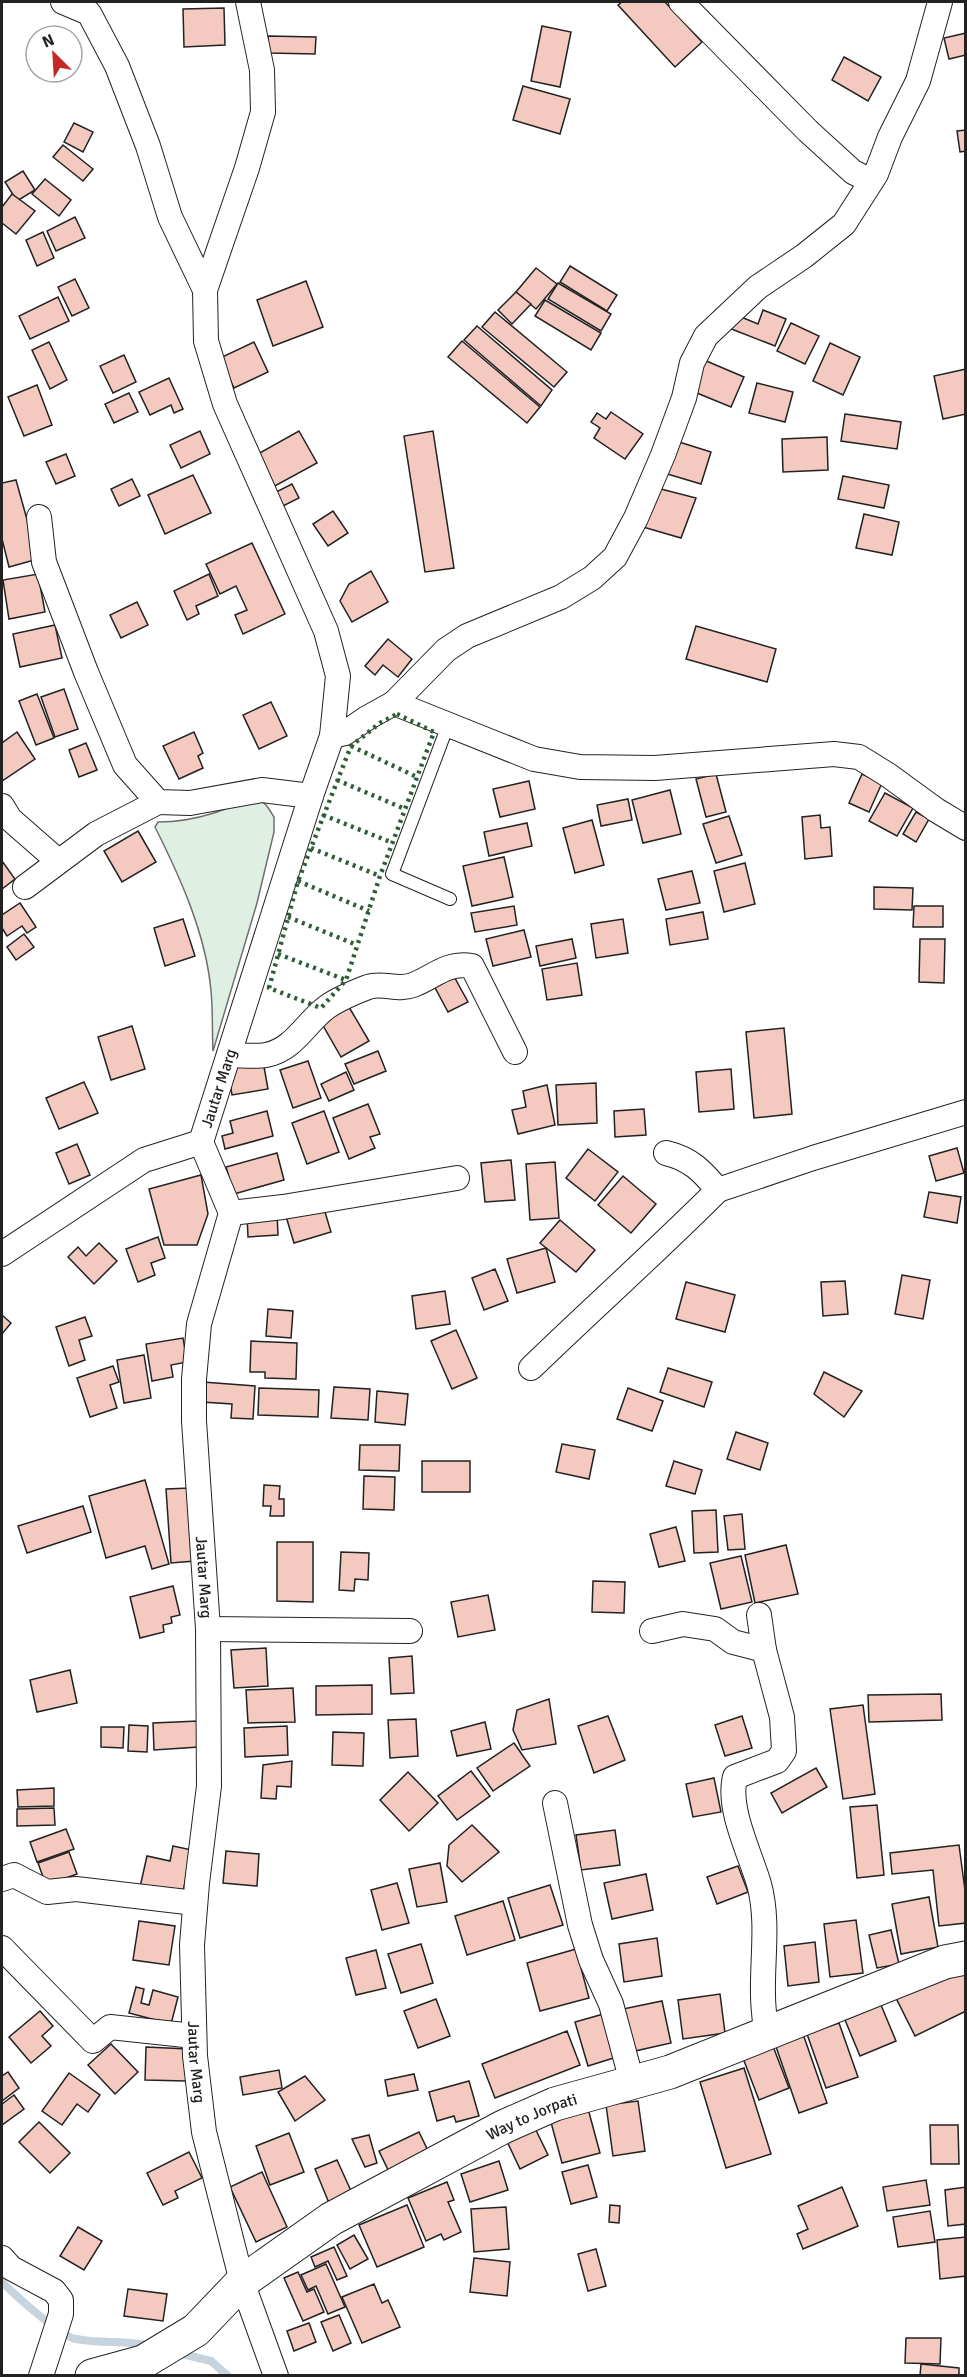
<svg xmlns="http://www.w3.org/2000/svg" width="967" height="2377" font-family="Signika,sans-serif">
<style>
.green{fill:#e0efe3;stroke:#6f6f6f;stroke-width:1.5}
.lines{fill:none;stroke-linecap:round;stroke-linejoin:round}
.stream{stroke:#c7d3dd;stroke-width:8}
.building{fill:#f3c9c0;stroke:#222;stroke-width:1.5}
.lane-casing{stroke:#222;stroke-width:14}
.street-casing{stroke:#222;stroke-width:26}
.secondary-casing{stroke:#222;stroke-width:35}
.lane{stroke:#fff;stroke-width:12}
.street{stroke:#fff;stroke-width:24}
.secondary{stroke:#fff;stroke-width:33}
.hedge{stroke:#2f5e38;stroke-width:4.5;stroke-dasharray:3 4.5;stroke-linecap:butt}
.labels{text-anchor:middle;stroke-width:4.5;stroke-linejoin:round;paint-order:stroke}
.street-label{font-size:16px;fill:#222;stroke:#fff}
</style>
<rect width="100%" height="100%" fill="#fff"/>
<!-- green -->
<path class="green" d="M259,799L267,806L274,817V832L257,903L213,1051C212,1031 213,1011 211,991C206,934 180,877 155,827L158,822C177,822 195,819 214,813C229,808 243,801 259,799Z"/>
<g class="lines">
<!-- stream -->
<g class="stream">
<path d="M2,2282C14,2294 61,2337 76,2339C101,2344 126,2340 151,2346"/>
<path d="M178,2353L211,2361L228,2376"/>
</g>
</g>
<!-- building -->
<g class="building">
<path d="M622,2H665L702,42L675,67L618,5Z"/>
<path d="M224,8L225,45L184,47L183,9Z"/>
<path d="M542,26L571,32L560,87L531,81Z"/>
<path d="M966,33V55L949,59L944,38Z"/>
<path d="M268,36L316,37L315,54L268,53Z"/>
<path d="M844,57L881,77L868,101L832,80Z"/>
<path d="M523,86L570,99L560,134L513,120Z"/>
<path d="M74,123L93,132L83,152L64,142Z"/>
<path d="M966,130V151L960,152L957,131Z"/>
<path d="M63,145L93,169L83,181L53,157Z"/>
<path d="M23,171L35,190L17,201L5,182Z"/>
<path d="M45,179L71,200L59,216L32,194Z"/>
<path d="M12,194L35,211L16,234L2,223V207Z"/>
<path d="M75,217L85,238L56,251L47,231Z"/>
<path d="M43,232L54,258L37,266L26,240Z"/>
<path d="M570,266L617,295L607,311L560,282Z"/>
<path d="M536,268L557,284L536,309L516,292Z"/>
<path d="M75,279L89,308L72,316L58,287Z"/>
<path d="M306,281L323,327L273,346L257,300Z"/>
<path d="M558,283L611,314L601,331L548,299Z"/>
<path d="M516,292L531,304L512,324L498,310Z"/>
<path d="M58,297L69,321L30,339L19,316Z"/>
<path d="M545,300L601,333L591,350L535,316Z"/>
<path d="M763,310L786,319L775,346L729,328L734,314L758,324Z"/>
<path d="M495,312L567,372L554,387L482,327Z"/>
<path d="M791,323L819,336L805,364L777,351Z"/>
<path d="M477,326L552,390L541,406L464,340Z"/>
<path d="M462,341L540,407L527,423L448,357Z"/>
<path d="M49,342L67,380L50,389L32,350Z"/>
<path d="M254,342L268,372L234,388L220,358Z"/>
<path d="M830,343L860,357L843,395L813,381Z"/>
<path d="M124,355L136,382L113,393L100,366Z"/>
<path d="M704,360L744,377L731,407L692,391Z"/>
<path d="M966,369V414L943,419L934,376Z"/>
<path d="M169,378L183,409L174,413L171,405L150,415L139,392Z"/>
<path d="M757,383L793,392L785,422L749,413Z"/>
<path d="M37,385L52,425L24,436L8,397Z"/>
<path d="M129,393L138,412L114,423L105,404Z"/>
<path d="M611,412L643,434L625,459L594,438L600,428L591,422L597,413L606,419Z"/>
<path d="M845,414L901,422L897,449L841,441Z"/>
<path d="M200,431L210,454L181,468L170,445Z"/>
<path d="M299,431L317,463L273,487L256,455Z"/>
<path d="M433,431L454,568L425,572L404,436Z"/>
<path d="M827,437L828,470L783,472L782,439Z"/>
<path d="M676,441L711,452L701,484L664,473Z"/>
<path d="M66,454L75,476L56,484L46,462Z"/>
<path d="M193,475L211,513L165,534L148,495Z"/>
<path d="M843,476L889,485L884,508L838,499Z"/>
<path d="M132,479L140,496L119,506L111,489Z"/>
<path d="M16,480L38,559L9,567L2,539V483Z"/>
<path d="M292,484L299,498L283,506L276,492Z"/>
<path d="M657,488L696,498L681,538L643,527Z"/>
<path d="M333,511L348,533L328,546L313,524Z"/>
<path d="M864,514L899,522L892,555L856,548Z"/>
<path d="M252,543L285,614L243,634L235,615L247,610L236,586L220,594L206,564Z"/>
<path d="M371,571L388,602L352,622L340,601L349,584Z"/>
<path d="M38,574L45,612L9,619L3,580Z"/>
<path d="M209,574L218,596L196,606L199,614L187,620L174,591Z"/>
<path d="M137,602L148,625L121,638L110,615Z"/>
<path d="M55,625L62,658L20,667L13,634Z"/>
<path d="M696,626L776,649L767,682L686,659Z"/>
<path d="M388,639L412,659L398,677L383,665L375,675L365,666Z"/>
<path d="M64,689L78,729L55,737L41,697Z"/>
<path d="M37,694L54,738L36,745L19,701Z"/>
<path d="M271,702L287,736L259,749L243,715Z"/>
<path d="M17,732L35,759L2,781V743Z"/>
<path d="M194,732L203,753L198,756L203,768L179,779L163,746Z"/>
<path d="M86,743L97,770L79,777L69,750Z"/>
<path d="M716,774L726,812L706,817L696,779Z"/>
<path d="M862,774L882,783L869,812L849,803Z"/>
<path d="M529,781L535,809L500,817L493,789Z"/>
<path d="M670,790L681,834L643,843L632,800Z"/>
<path d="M885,793L913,808L897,836L869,821Z"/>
<path d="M628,799L632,820L601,826L597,805Z"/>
<path d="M916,812L929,819L916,842L903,834Z"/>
<path d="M820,815L821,828L830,827L832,856L805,859L802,817Z"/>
<path d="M729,816L742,855L716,863L703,824Z"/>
<path d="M592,820L604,865L575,873L563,828Z"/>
<path d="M527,823L532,846L489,856L484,832Z"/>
<path d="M138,831L156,862L122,882L104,851Z"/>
<path d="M504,857L513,897L472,906L463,866Z"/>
<path d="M2,861L15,879L2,889Z"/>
<path d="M745,863L755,904L724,912L714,871Z"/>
<path d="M692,871L700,903L666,910L658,879Z"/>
<path d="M874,887L913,888L912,910L874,909Z"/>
<path d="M20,903L36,927L27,933L22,926L7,936L2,928V915Z"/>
<path d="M514,906L517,925L475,932L471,913Z"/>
<path d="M914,906H943V927H913Z"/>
<path d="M703,912L708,939L670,945L666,919Z"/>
<path d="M183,919L195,956L165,966L154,928Z"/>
<path d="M623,919L628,953L596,958L591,924Z"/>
<path d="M524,930L531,957L493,966L486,939Z"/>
<path d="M24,934L34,947L16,960L7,947Z"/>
<path d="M572,939L576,958L540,966L536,946Z"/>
<path d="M920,939H945L944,983L919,982Z"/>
<path d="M577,963L582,995L547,1000L542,969Z"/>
<path d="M451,971L468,1002L448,1012L432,982Z"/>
<path d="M349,1007L369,1041L341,1057L321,1022Z"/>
<path d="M132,1026L145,1069L111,1080L98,1037Z"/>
<path d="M784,1028L792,1114L754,1118L746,1032Z"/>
<path d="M378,1051L386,1071L354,1084L345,1064Z"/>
<path d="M263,1061L268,1089L232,1095L227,1066Z"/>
<path d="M308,1061L321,1098L293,1108L280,1070Z"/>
<path d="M731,1069L734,1109L699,1112L696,1072Z"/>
<path d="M346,1072L354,1090L329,1101L321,1084Z"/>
<path d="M84,1082L98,1113L59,1129L46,1098Z"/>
<path d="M596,1083L597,1123L558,1125L556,1085Z"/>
<path d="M547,1085L555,1125L518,1134L512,1110L526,1107L523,1091Z"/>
<path d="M368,1104L380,1134L370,1137L375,1148L349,1159L333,1118Z"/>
<path d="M644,1109L646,1135L615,1137L614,1111Z"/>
<path d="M267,1111L273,1136L225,1149L222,1136L233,1133L230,1121Z"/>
<path d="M324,1111L339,1152L307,1164L292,1123Z"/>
<path d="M77,1144L90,1175L69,1184L56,1153Z"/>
<path d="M957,1148L964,1173L936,1181L929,1156Z"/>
<path d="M588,1149L618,1172L595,1201L566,1178Z"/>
<path d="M277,1153L284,1180L234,1194L226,1167Z"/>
<path d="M511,1160L515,1200L485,1202L481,1163Z"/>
<path d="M555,1162L559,1218L530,1220L526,1164Z"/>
<path d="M201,1175L208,1214L197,1245H164L149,1189Z"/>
<path d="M623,1176L656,1204L631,1233L598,1205Z"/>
<path d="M929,1192L961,1197L957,1223L924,1217Z"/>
<path d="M322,1202L331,1232L294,1243L285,1213Z"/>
<path d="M277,1213L278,1235L248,1237L247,1215Z"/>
<path d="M560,1220L595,1250L576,1272L540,1243Z"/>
<path d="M158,1237L165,1258L151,1263L155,1275L138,1282L126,1249Z"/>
<path d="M99,1243L117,1261L94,1284L68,1257L78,1247L86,1256Z"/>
<path d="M546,1248L555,1282L517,1293L507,1259Z"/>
<path d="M495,1269L508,1301L484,1310L472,1278Z"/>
<path d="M902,1275L930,1280L923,1319L895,1314Z"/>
<path d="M845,1281L848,1314L823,1316L821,1282Z"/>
<path d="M686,1282L735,1295L725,1332L676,1319Z"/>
<path d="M445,1291L450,1324L416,1329L412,1296Z"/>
<path d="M268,1309L293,1311L291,1338L266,1336Z"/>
<path d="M2,1315L11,1323L2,1334Z"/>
<path d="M85,1317L92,1336L79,1340L85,1360L69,1366L56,1327Z"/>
<path d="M456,1330L477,1378L452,1389L431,1341Z"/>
<path d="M183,1338L187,1362L171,1365L173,1377L152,1381L146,1344Z"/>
<path d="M251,1341L297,1343L296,1379L265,1378V1372H250Z"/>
<path d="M144,1355L151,1398L124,1403L117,1360Z"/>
<path d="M113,1366L119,1382L110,1385L117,1408L90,1417L77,1378Z"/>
<path d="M668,1368L712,1382L704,1407L660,1392Z"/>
<path d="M824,1372L862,1391L844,1417L814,1394Z"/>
<path d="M203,1382L255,1386L253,1419L231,1418L232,1404L202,1402Z"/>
<path d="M334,1387L370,1389L368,1420L331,1418Z"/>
<path d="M259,1388L319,1390L318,1417L258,1415Z"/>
<path d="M628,1388L663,1401L652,1431L617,1419Z"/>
<path d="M377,1391L408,1394L405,1425L375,1422Z"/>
<path d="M736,1432L768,1443L760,1470L727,1459Z"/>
<path d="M562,1444L595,1450L589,1479L556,1472Z"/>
<path d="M360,1445H400L399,1471L359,1470Z"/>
<rect x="422" y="1461" width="48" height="31"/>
<path d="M674,1461L702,1470L695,1494L666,1486Z"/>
<path d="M364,1476L395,1477L394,1510L363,1509Z"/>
<path d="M145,1480L169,1564L152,1569L145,1546L106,1558L89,1496Z"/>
<path d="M264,1485L280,1486L279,1499H284V1516H270L271,1506H263Z"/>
<path d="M190,1488L195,1561L171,1563L166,1489Z"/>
<path d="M83,1506L91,1532L27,1553L18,1526Z"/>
<path d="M716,1510L718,1552L694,1553L692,1511Z"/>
<path d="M742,1514L745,1549L728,1550L724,1516Z"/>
<path d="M676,1527L685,1561L659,1567L650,1534Z"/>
<path d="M277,1542H313V1602L277,1601Z"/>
<path d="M786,1545L798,1594L755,1603L745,1555Z"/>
<path d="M341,1552L369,1553L368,1580L355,1579L354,1591L339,1590Z"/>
<path d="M741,1556L752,1602L721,1609L710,1563Z"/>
<path d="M593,1581L625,1582L624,1613L592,1612Z"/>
<path d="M173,1586L180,1615L171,1617L172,1623L163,1625L164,1632L140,1638L130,1597Z"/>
<path d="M488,1595L495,1630L458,1637L451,1602Z"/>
<path d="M266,1648L268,1686L234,1688L231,1650Z"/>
<path d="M412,1656L414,1693L391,1694L389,1658Z"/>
<path d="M70,1670L77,1703L37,1712L30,1680Z"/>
<path d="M372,1685V1714L316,1715V1686Z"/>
<path d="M293,1688L295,1722L248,1723L246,1690Z"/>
<path d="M941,1694L942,1720L869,1722L868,1695Z"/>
<path d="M549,1699L556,1744L522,1750L513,1730L517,1710Z"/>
<path d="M863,1705L875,1794L843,1799L830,1709Z"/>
<path d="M608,1716L625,1760L594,1773L578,1726Z"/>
<path d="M742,1716L752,1748L725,1756L715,1725Z"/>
<path d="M416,1719L418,1756L390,1758L388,1720Z"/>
<path d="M198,1721L199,1747L154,1750L153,1723Z"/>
<path d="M485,1722L491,1749L457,1756L451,1731Z"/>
<path d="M129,1725L148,1726L147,1752L128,1751Z"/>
<path d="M287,1726L288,1755L245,1757L244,1728Z"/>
<path d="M101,1727H124L123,1748L101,1747Z"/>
<path d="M333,1732L364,1733L363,1766L332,1765Z"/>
<path d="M514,1743L530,1766L493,1791L477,1768Z"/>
<path d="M292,1761L291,1787L277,1786L276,1799L261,1798L263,1765Z"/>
<path d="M816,1768L827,1787L782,1813L771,1793Z"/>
<path d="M471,1771L490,1796L457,1820L438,1796Z"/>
<path d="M408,1772L438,1803L409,1831L380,1800Z"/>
<path d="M714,1778L721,1812L693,1817L686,1784Z"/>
<path d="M54,1788V1806L18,1807L17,1790Z"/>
<path d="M877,1805L884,1875L857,1878L850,1807Z"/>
<path d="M54,1808L55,1825L17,1826V1809Z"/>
<path d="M472,1825L499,1852L462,1882L447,1866L449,1845Z"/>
<path d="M66,1829L74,1849L37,1862L30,1842Z"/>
<path d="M615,1830L620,1865L581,1870L576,1835Z"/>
<path d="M959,1845L966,1898V1923L939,1926L933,1870L892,1874L890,1853Z"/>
<path d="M173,1846L192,1850L182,1896L140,1887L147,1856L170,1861Z"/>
<path d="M226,1851L259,1854L257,1886L223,1883Z"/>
<path d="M69,1852L77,1874L46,1885L38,1863Z"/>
<path d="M440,1863L447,1902L417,1907L409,1869Z"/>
<path d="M738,1866L748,1892L717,1904L707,1877Z"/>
<path d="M646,1874L653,1910L612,1919L604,1883Z"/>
<path d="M397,1883L409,1923L382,1930L371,1890Z"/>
<path d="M550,1885L563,1925L520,1938L508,1898Z"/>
<path d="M929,1897L938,1947L901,1954L892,1904Z"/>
<path d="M503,1901L515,1940L467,1955L455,1916Z"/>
<path d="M856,1920L863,1973L830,1977L824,1924Z"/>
<path d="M139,1921L175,1926L169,1965L133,1960Z"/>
<path d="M891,1930L899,1964L877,1968L869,1935Z"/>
<path d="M657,1938L662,1976L624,1982L619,1944Z"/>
<path d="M815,1942L819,1982L788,1986L784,1946Z"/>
<path d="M421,1944L433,1983L401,1993L388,1954Z"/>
<path d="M576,1949L589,1998L540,2011L527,1963Z"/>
<path d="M376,1950L386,1988L356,1995L346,1958Z"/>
<path d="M966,1964V2011L915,2036L896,1998Z"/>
<path d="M136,1987L144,1989L141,2003L149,2005L153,1990L178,1997L171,2024L129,2013Z"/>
<path d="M720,1994L725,2033L683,2039L678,2000Z"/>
<path d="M436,1999L450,2036L418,2048L404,2011Z"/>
<path d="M662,2001L671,2043L626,2053L618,2010Z"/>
<path d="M881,2005L896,2041L860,2056L845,2020Z"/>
<path d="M40,2011L53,2026L42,2036L51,2046L31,2063L9,2037Z"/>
<path d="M607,2013L620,2056L588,2066L575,2022Z"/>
<path d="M839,2023L858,2077L826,2088L807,2034Z"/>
<path d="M567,2031L580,2065L495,2098L482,2064Z"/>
<path d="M802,2031L827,2103L799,2113L774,2041Z"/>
<path d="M771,2041L789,2088L759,2100L741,2053Z"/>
<path d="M111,2044L138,2072L115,2094L88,2065Z"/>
<path d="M146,2047L188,2049L186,2081L145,2080Z"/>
<path d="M744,2068L771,2154L726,2168L700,2082Z"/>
<path d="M279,2070L282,2088L243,2095L240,2077Z"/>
<path d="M8,2072L19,2088L2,2101V2076Z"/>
<path d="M69,2073L100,2095L88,2112L77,2104L62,2125L42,2111Z"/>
<path d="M414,2074L418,2090L388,2096L385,2080Z"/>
<path d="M305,2076L325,2100L295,2121L278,2092Z"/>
<path d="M469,2081L479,2116L456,2122L454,2116L437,2121L429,2092Z"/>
<path d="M14,2095L24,2109L2,2125V2104Z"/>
<path d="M638,2101L645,2151L613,2156L606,2105Z"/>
<path d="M587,2105L600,2153L562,2163L549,2115Z"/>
<path d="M39,2122L70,2153L50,2173L19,2142Z"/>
<path d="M532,2122L548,2155L520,2169L504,2135Z"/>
<path d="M930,2125H958L959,2164H931Z"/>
<path d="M419,2132L431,2157L391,2176L379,2151Z"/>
<path d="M289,2133L304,2172L270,2185L256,2146Z"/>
<path d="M369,2135L377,2163L365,2167L352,2139Z"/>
<path d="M189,2152L202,2178L175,2191L178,2198L163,2205L147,2173Z"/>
<path d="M337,2160L352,2193L329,2203L315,2169Z"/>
<path d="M499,2161L508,2190L470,2202L461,2174Z"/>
<path d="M588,2165L597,2197L571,2204L562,2172Z"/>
<path d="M262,2172L287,2227L256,2242L230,2187Z"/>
<path d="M926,2180L930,2205L887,2211L883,2187Z"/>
<path d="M447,2182L454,2200L448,2202L461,2232L444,2240L441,2234L426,2241L408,2198Z"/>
<path d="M842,2187L858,2226L803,2249L797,2234L808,2229L798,2206Z"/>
<path d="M966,2187V2224L948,2226L945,2190Z"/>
<path d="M407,2205L424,2247L377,2267L359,2225Z"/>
<path d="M610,2205L620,2206L619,2223L609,2222Z"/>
<path d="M506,2207L509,2249L474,2252L471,2209Z"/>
<path d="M930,2211L935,2242L898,2247L893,2217Z"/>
<path d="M78,2227L102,2241L84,2270L60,2256Z"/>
<path d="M354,2235L368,2259L350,2269L337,2245Z"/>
<path d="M966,2237V2276L940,2279L937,2240Z"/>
<path d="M334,2247L347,2276L337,2280L328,2261L315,2267L311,2257Z"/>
<path d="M596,2249L606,2286L588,2291L578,2254Z"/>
<path d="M474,2258L510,2262L507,2296L470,2292Z"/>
<path d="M326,2264L345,2307L328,2314L316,2286L308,2290L301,2275Z"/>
<path d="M298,2272L307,2292L314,2289L324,2312L303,2321L284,2278Z"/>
<path d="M374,2284L382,2303L388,2300L400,2327L362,2343L342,2297Z"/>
<path d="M128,2289L167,2294L163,2321L124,2316Z"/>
<path d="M339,2315L351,2343L333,2351L321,2322Z"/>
<path d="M309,2323L316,2342L294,2351L287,2331Z"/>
<path d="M906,2338H941L940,2364L905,2363Z"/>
<path d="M921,2364L959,2368V2376H920Z"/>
</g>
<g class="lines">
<!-- lane casing -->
<g class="lane-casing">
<path id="lane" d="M448,725L392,874L450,899"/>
</g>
<!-- street casing -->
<g class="street-casing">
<g id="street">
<path d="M63,2L89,13L117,66L148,146L170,217L205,290"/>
<path id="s1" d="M248,2L262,70L263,112L247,168L205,290L206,341L225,404L326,631L338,676L332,736L311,796L201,1142L231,1213L199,1324L194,1379V1421L208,1629L209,1786L197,1883L192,1945L195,2056L204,2132L242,2282L276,2376"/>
<path d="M681,2L808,131L853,172L871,181"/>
<path d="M39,517L44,562L86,672L125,765L158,802L190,803L262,790L311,796"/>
<path d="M394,703L534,759L580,767L655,768L834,754L859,757L888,775L936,810L966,828"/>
<path d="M332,736L345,733L367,718L394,703L446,650L467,636L561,597L592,578L615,557L636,518L663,455L684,398L692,363L706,336L758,287L804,256L844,224L876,174L890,137L918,81L940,2"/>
<path d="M2,806L10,819L58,861"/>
<path d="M25,887L96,834L158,802"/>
<path d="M229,1055C241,1055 255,1057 266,1055C294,1050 306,1022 327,1007C338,999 355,992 368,987C383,982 398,991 413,985C436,976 446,962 472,966L515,1052"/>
<path d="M666,1153C691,1159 702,1171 718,1190L813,1158L966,1112"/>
<path d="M231,1213L283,1207L457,1178"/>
<path d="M2,1254L144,1160L201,1142"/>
<path d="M531,1368C593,1308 657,1251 718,1190"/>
<path d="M759,1615L764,1650L782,1717L784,1751L777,1761L735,1777C727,1809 750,1853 759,1884C769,1920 762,1959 763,1995C763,2008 765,2020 766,2032"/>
<path d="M208,1629L410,1631"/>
<path d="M652,1631L683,1624L715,1629L733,1642L764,1650"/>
<path d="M555,1803L580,1925L591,1960L611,2004L632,2082"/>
<path d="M2,1879L14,1875L47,1892L76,1889L195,1903"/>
<path d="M2,1948L93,2041L110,2027L194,2036"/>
<path d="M2,2258L11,2268L54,2291L61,2300V2314L41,2376"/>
</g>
</g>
<!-- secondary casing -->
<g class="secondary-casing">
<g id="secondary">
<path id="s2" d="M92,2376L143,2362L196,2330L242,2282L331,2219L503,2127L555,2104L670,2072L945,1962L966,1958"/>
</g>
</g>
<!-- lane -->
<use href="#lane" class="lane"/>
<!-- street -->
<use href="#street" class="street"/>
<!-- secondary -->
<use href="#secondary" class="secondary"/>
<!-- hedge -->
<g class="hedge">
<path d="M397,714L434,732L380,876L346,980L321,1008L269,988L298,881L351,746L380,723Z"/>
<path d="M351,746L417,777"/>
<path d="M337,780L405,809"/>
<path d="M323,815L393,843"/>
<path d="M311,848L380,876"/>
<path d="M298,881L369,911"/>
<path d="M288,917L357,945"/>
<path d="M278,954L346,980"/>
</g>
</g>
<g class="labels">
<!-- street labels -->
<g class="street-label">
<text transform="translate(218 1088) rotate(-72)" y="6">Jautar Marg</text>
<text dy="6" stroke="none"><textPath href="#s1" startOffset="1644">Jautar Marg</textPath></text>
<text dy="6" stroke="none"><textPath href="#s1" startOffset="2130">Jautar Marg</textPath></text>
<text dy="6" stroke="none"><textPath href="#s2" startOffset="516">Way to Jorpati</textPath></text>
</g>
</g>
<!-- border -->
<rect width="967" height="2377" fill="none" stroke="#222222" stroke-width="6"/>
<!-- north arrow -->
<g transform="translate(54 54) rotate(336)"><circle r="28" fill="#ffffff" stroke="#a7a7a7" stroke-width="1.5"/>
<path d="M0-4.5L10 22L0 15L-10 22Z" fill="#c62828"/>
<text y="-9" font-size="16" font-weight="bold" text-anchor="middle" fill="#222222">N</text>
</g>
</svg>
